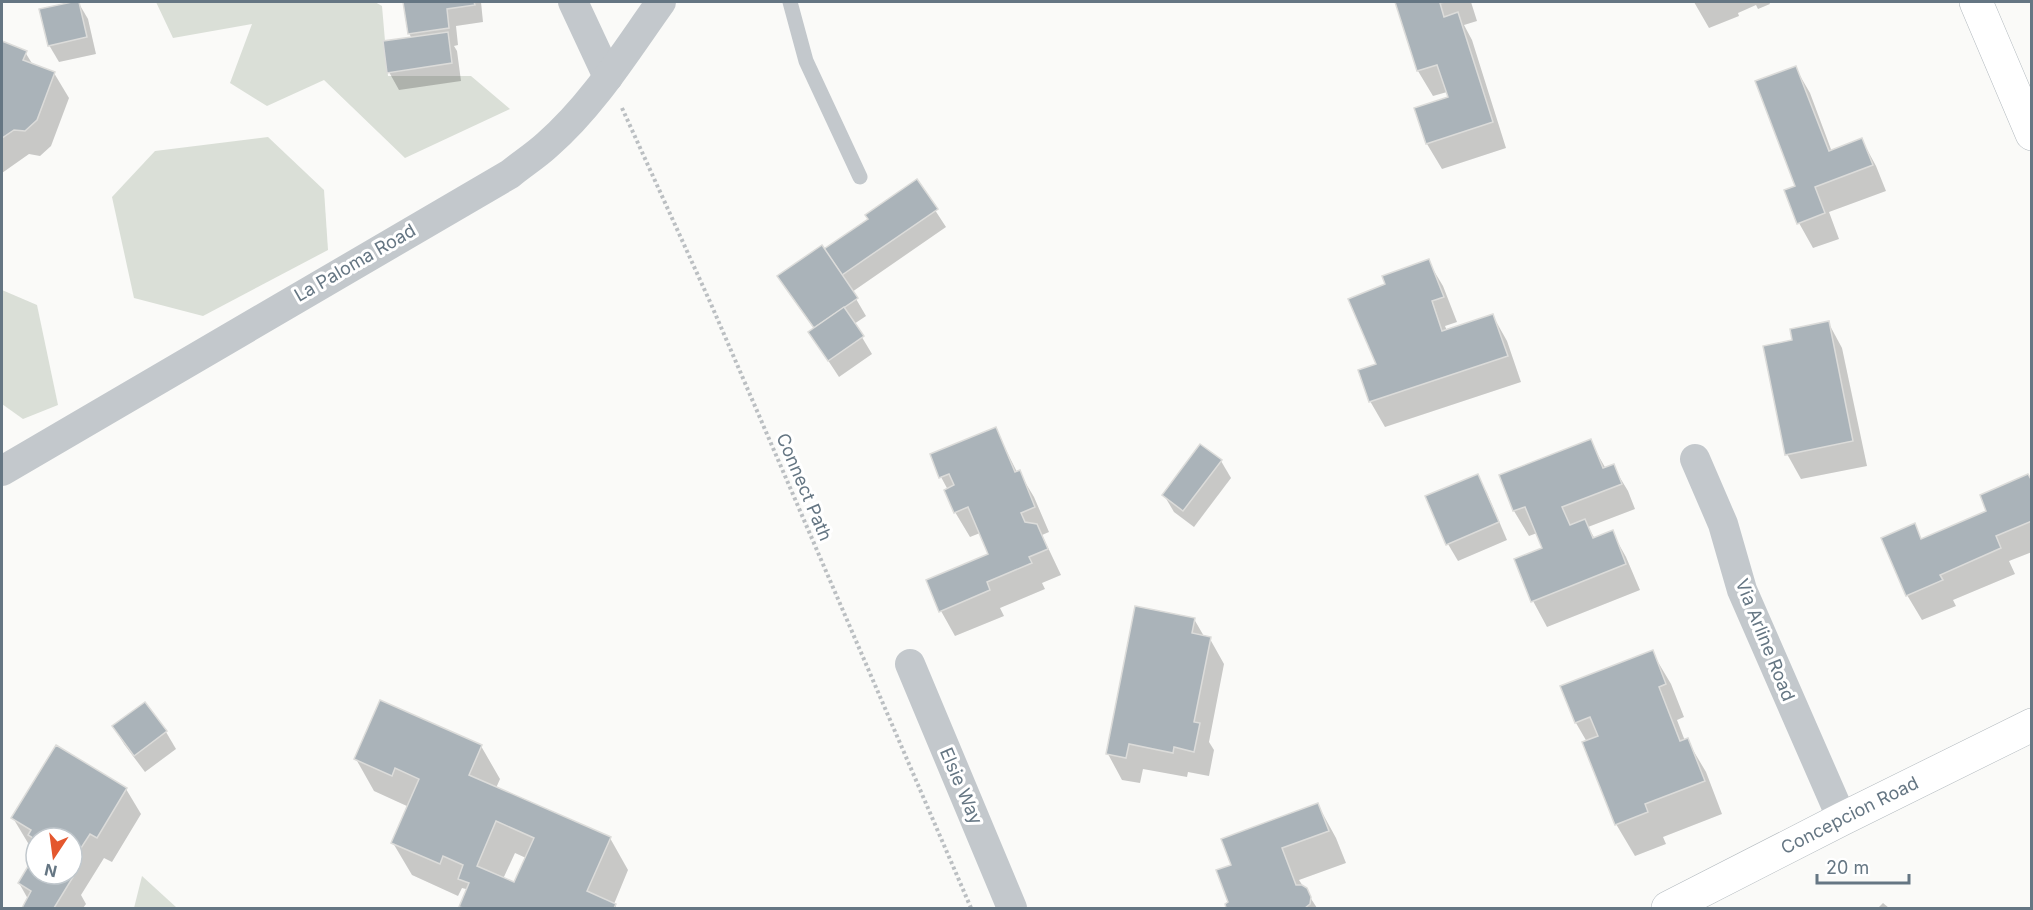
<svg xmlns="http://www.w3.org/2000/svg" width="2033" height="910" font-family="Inter,sans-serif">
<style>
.green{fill:#dadfd7}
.shadow{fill:#0003;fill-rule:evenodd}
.building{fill:#aab3b9;stroke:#dcdcda;stroke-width:1.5;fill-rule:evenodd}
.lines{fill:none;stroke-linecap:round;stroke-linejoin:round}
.secondary-casing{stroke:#b3babf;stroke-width:34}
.path{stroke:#bbbfc2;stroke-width:4;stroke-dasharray:3 3;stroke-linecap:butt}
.lane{stroke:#c3c8cc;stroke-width:15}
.street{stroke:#c3c8cc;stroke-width:30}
.secondary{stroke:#fff;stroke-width:33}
.labels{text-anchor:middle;stroke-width:6;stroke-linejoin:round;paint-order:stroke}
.street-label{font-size:18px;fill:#657683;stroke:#fff}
</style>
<rect width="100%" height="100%" fill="#fafaf8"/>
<!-- green -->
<g class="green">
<path d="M156,2H375L382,6L388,76H471L510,109L405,158L324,80L267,106L230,83L252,24L173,38Z"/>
<path d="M268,137L324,190L328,250L203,316L134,298L112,197L155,151Z"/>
<path d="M2,290L37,305L58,405L23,419L2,404Z"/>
<path d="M142,876L177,908H134Z"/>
</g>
<!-- shadow -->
<g class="shadow">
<path d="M78,2L88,19L96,54L59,62L49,45L41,10Z"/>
<path d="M405,2H481L483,22L456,26L458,45L454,46L457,51L461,81L399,90L389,72L412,39L409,33Z"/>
<path d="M1396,2H1471L1477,21L1464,25L1472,40L1506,148L1442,169L1427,144L1449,98L1447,92L1433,96L1418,71Z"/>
<path d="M1694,2H1769L1770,4L1758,9L1756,5L1738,13L1739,16L1709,28Z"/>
<path d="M2,43L25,52L33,65L54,73L69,98L51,146L40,156L29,154L2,173Z"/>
<path d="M1795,67L1810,93L1832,152L1862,140L1876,166L1886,191L1829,212L1839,239L1813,248L1799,223Z"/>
<path d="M916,181L946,227L852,292L866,316L854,324L872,354L839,377L810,333L815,330L789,293L824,251L869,220Z"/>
<path d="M1428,261L1443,286L1457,322L1445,326L1447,331L1493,316L1507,341L1521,382L1385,427L1370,401L1378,365L1387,285Z"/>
<path d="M1828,322L1842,348L1867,466L1801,479L1787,454L1794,341Z"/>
<path d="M995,428L1017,472H1019L1034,497L1049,532L1042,535L1061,575L1042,583L1045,589L1000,608L1004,616L955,636L941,611L928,581L990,555L980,533L970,537L955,512L948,490L941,477Z"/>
<path d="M1590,441L1606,469L1613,466L1628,491L1635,509L1588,527L1595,539L1612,532L1626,557L1640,590L1547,627L1533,601L1516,560L1544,549L1537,533L1529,536L1514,511L1501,476Z"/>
<path d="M1221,461L1231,478L1194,527L1174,512L1164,495Z"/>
<path d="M1477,476L1487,493L1507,540L1458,561L1448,544Z"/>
<path d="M2032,482V552L2009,561L2015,574L1953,600L1956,606L1922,620L1907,595L1914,525L1922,540L1988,512Z"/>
<path d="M1194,619L1205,638L1210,639L1224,664L1209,742L1214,750L1209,776L1188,772L1187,777L1143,769L1140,783L1122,780L1108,754Z"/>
<path d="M1652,652L1671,684L1684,717L1677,720L1685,741L1687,740L1706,772L1722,814L1663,837L1666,844L1635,856L1616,824L1587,742L1576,723Z"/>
<path d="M144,704L166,732L176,749L145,772L124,744L114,727Z"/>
<path d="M481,746L500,779L496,788L610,838L628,870L614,904L617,908H462L467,892L466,889L462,888L458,896L412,875L393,843L409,807L374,791L356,759ZM515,853L526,858L515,884L503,879Z"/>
<path d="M126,789L141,814L112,862L104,858L81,895L86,904L83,908H25L24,905L28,899L19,883L36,856V874H72V838H36V848L28,843L13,818Z"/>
<path d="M1318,805L1336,838L1346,863L1299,880L1317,908H1228L1226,905L1230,903L1233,866Z"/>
<path d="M1883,903L1889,908H1878Z"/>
</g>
<!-- building -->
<g class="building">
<path d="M72,2H79L87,37L48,46L39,9Z"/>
<path d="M403,2H474L475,5L447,9L449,28L408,34Z"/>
<path d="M1395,2H1445L1440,3L1444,17L1458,12L1493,122L1426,144L1414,108L1448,97L1437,65L1417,71Z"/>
<path d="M448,32L452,63L387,73L383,41Z"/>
<path d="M2,41L27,51L23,60L55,72L37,120L25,131L14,130L2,138Z"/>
<path d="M1796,66L1829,151L1862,138L1873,165L1815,187L1825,213L1797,224L1784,190L1795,186L1755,81Z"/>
<path d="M917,179L938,209L842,275L824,249L868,219L865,215Z"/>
<path d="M822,245L858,298L814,328L777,276Z"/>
<path d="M1429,259L1444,297L1432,301L1442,331L1493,314L1508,356L1369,402L1358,370L1376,364L1348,299L1385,284L1382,276Z"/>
<path d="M844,307L864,336L828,361L808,332Z"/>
<path d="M1829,321L1853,441L1785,455L1763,346L1792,340L1790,329Z"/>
<path d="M996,427L1015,472L1020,470L1035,507L1021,513L1025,522L1037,524L1048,549L1029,557L1032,563L987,582L990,590L939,612L926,580L988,554L968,507L954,513L944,490L954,485L949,474L939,478L930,454Z"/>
<path d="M1591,439L1603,468L1614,464L1622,484L1562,507L1570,525L1585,519L1593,538L1613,530L1626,564L1531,602L1514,559L1542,548L1525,507L1513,511L1499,475Z"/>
<path d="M1200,444L1222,460L1183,511L1162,495Z"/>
<path d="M1478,474L1499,522L1446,545L1425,496Z"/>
<path d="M2028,474L2032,481V521L1996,536L2001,548L1940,575L1943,580L1906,596L1881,538L1915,523L1921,539L1986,511L1980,495Z"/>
<path d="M1135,606L1195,618L1192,633L1211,637L1194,722L1200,723L1194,752L1174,747L1173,753L1129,744L1126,758L1106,754Z"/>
<path d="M1653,650L1666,684L1659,687L1680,741L1688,738L1705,781L1645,804L1648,812L1615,825L1582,742L1598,736L1590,717L1575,723L1560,686Z"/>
<path d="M380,700L482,745L469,775L611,837L587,891L616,904L614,908H463L459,907L469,883L458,879L463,865L443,856L440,864L391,843L419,779L395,768L392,776L354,759ZM496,821L534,838L514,882L477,866Z"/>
<path d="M145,702L167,731L134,756L112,726Z"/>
<path d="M56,745L127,788L97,838L90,834L72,862V838H36V840L28,835L31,830L11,818Z"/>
<path d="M1318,803L1329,831L1282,848L1296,885H1302L1307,888L1311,897L1310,904L1305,908H1226L1225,904L1228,902L1216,870L1231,865L1221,839Z"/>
<path d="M36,853V874H68L73,877L54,908H22L31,891L18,883Z"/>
</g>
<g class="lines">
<!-- secondary casing -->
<g class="secondary-casing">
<g id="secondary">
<path d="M1976,2L2032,134"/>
<path id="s1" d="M1668,908L1842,819L2032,725"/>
</g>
</g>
<!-- path -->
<path class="path" d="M622,108L711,304L971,908"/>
<!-- lane -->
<path class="lane" d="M790,2L806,61L860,177"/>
<!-- street -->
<g class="street">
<path d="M573,2L608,77"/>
<path d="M1695,459L1723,524L1742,590L1842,819"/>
<path d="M2,471L510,174C522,164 535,156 547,145C593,105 626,51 661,2"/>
<path d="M910,664L1012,908"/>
</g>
<!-- secondary -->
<use href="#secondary" class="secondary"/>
</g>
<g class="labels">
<!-- street labels -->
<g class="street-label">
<text transform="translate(355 263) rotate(-30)" y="6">La Paloma Road</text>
<text transform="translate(804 487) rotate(67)" y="6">Connect Path</text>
<text transform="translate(1765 640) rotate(68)" y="6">Via Arline Road</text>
<text transform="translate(961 786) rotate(67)" y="6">Elsie Way</text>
<text dy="6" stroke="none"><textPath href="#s1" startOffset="204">Concepcion Road</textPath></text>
</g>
</g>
<!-- border -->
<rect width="2033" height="910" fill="none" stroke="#657683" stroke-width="6"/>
<!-- north arrow -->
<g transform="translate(54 856) rotate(193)"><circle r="28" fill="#ffffff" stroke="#c1c8cd" stroke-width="1.5"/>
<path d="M0-4.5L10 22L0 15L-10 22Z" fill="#e4572e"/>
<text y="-9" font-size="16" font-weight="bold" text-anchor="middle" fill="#657683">N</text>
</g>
<!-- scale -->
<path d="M1817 874v9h92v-9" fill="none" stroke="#657683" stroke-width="3"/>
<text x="1826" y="874" font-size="18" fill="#657683" stroke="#ffffff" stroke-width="4.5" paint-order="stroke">20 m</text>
</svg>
